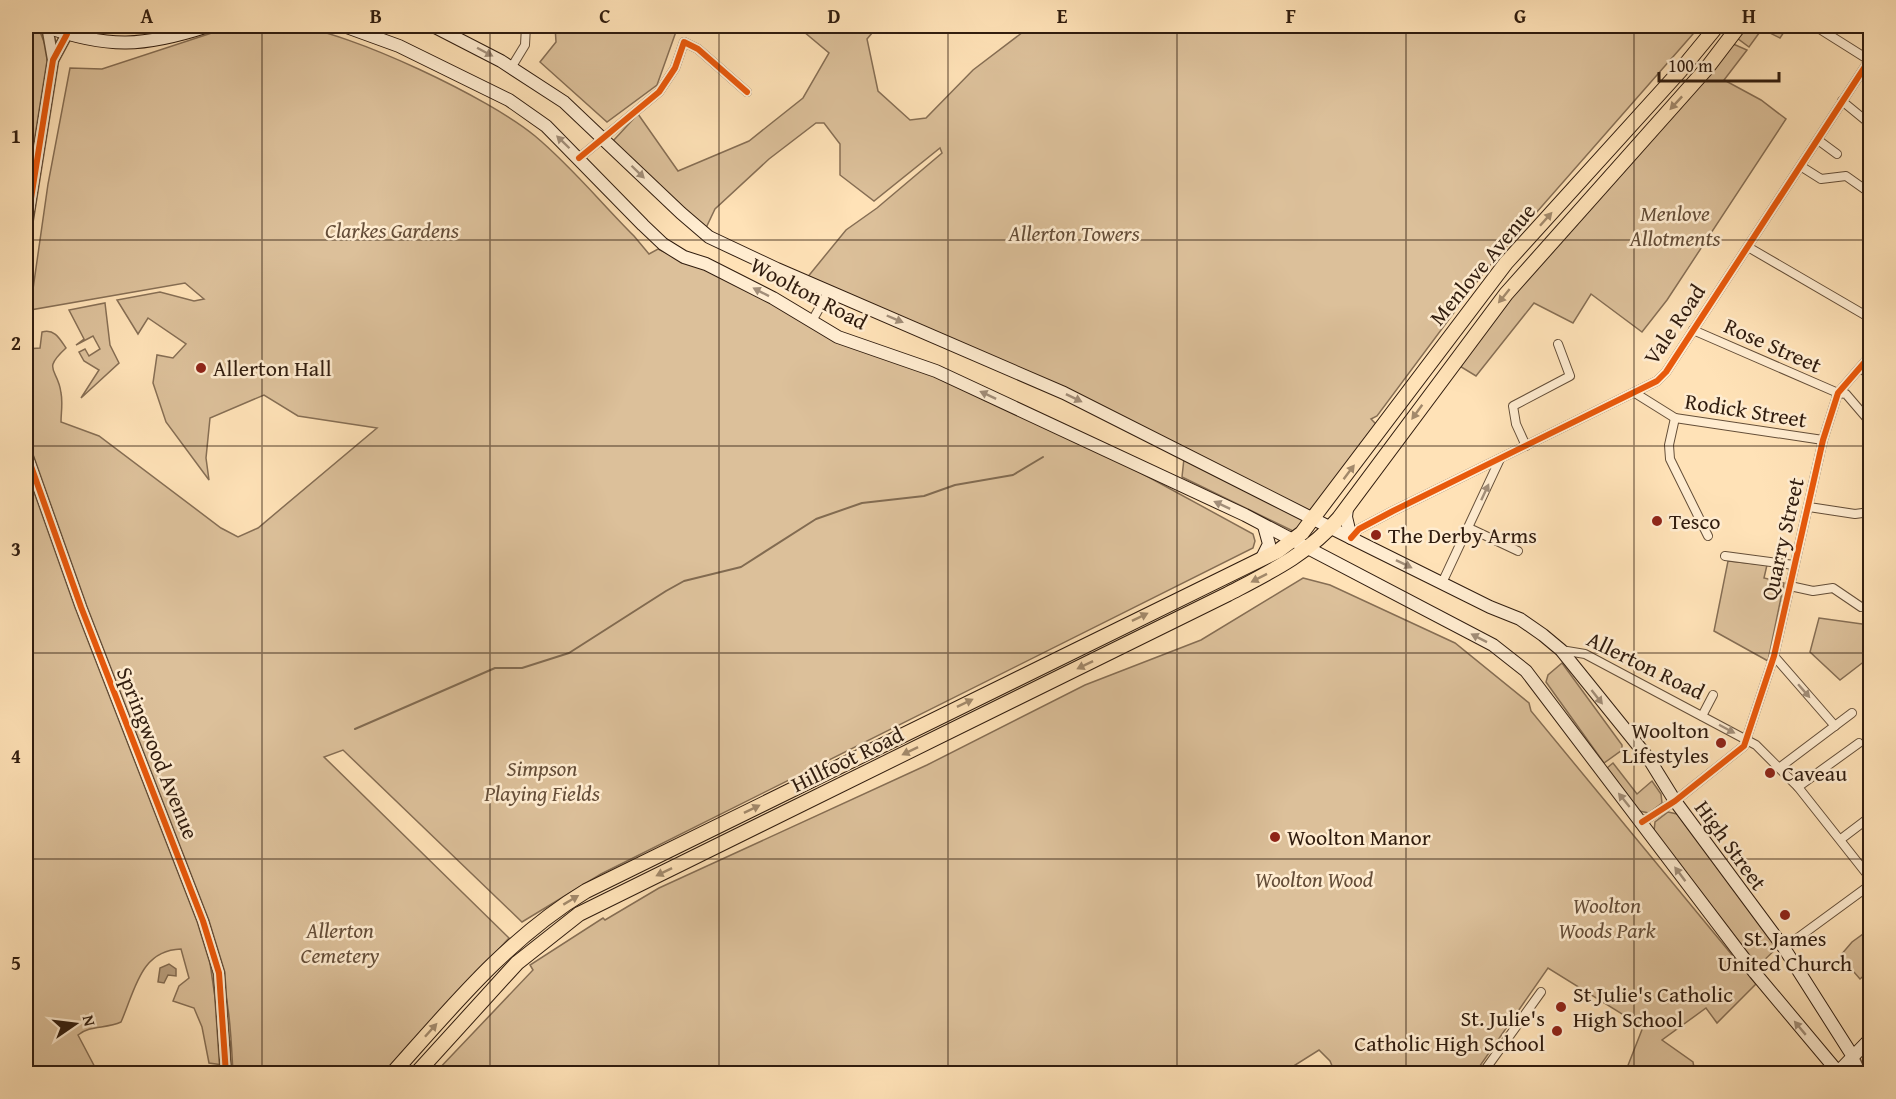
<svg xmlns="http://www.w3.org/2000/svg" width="1896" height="1099" font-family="'Gentium Book Plus',serif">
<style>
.green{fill:#dcc09a;stroke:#866e54;stroke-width:1.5}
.water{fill:#b99f7e;stroke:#826b51;stroke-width:1.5}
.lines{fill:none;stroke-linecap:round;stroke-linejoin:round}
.stream{stroke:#826b51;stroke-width:2}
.minor-casing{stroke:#644e38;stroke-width:10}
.tertiary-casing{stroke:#644e38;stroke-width:13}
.secondary-casing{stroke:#301c0e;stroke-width:14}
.trunk-casing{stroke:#301c0e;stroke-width:16}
.minor{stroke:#ffecd0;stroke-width:8}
.tertiary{stroke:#ffecd0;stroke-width:10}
.secondary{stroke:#ffecd0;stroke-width:12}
.trunk{stroke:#ffe2b7;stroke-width:14}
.cycleway-casing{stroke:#ffecd0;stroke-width:10}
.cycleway{stroke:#e8590c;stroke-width:6}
.oneway{fill:#a28e79}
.oneway2{fill:#a2896b}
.grid{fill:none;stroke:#301c0e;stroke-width:1.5;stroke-opacity:0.55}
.poi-dot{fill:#8f2418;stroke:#ffecd0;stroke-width:2}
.labels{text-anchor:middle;stroke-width:5;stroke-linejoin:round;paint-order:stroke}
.park-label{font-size:22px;font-style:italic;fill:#644d38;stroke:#ffecd0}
.street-label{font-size:22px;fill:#301c0e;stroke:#ffecd0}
.poi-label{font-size:22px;fill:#301c0e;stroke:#ffecd0;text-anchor:start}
.neatline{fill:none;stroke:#301c0e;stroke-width:2}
.grid-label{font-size:20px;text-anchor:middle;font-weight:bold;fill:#301c0e}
</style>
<rect width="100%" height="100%" fill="#ffe2b7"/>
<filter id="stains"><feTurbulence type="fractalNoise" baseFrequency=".00333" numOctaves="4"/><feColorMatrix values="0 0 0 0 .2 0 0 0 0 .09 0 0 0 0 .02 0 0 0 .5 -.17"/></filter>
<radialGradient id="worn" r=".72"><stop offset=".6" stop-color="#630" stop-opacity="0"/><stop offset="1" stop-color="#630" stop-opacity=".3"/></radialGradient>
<!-- green -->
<g class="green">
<path d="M26,26L39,29L51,60L26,203Z"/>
<path d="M233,26C253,26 273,24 293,26C349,31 491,99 535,136C571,166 601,203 634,236L649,254L658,249L772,299L836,339L933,373L1108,455L1253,534L1255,541L1253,548L601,874L522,922L343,750L324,757L509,938L385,1073H233C231,1037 230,1002 219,967L210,963L217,1011L230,1042V1066L209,1063L202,1027L194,1008L173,1001L179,986L189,978L181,949C140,950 135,991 121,1022C106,1029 90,1025 78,1035L98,1073L26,1074V349L40,348L42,332C54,328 60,339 66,348C41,371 58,368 61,393C63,402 61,413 61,422L99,436L221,528L238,537L258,528L377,428L298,416L264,395L210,418L206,458L209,480L166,422L153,383L157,355L173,358L186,344L148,318L138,334L117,300L160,292L194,301L204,299L185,283L30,310L48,184L70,68L102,69Z"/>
<path d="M555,26H678L657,85L607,122L540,62L556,42Z"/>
<path d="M797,26H878L867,39L878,91L910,120L926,118L973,70L1023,32L1047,26H1700L1485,271L1377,416L1371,419L1376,424L1295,532L1182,477L1185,449L806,279L846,230L877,208L942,153L940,148L874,201L840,175V144L824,123H816L769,159L715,209L705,230L613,141L638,114L678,171L749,141L803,98L829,53Z"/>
<path d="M1746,26H1788L1780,38L1762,29L1749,47L1737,38Z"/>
<path d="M1731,43L1747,50L1724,80L1761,100L1786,119L1667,300L1642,332L1591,294L1573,323L1534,303L1476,376L1458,365L1531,273Z"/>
<path d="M105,303L110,345L119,363L81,398L99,370L84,361L79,352L85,349L89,356L100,349L93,336L76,345L84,339L69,310Z"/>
<path d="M1728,561L1767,565L1764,578L1784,583L1768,661L1714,631Z"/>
<path d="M1303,578L1330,585L1455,643L1529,703L1531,711L1756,984L1717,1023L1706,1008L1662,1040L1693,1062L1695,1073H1625L1643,1027L1548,968L1475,1073H1335L1330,1061L1319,1050L1281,1074L435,1073L533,970L530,965L603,918L605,920L659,888L927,765L1085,685L1201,640Z"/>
<path d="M1819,618L1862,624L1870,620V657L1840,680L1810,652Z"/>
<path d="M1562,663L1622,745V750L1604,763L1546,682L1548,675Z"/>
<path d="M1613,763L1637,794L1652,781L1661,794L1662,803L1649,813L1639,811L1607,768Z"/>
<path d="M1668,812L1677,814L1778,947L1758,966L1654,831L1655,822Z"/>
<path d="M1870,929V970L1860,979L1840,956L1852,942Z"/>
</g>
<!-- water -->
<path class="water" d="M169,964L176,969V976L168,975L164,983L158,982L160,968Z"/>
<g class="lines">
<!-- stream -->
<path class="stream" d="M355,729L495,668H522L569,653L666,591L684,581L741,567L816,519L862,503L924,496L955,485L1013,475L1043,457"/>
<!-- minor casing -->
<g class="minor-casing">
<g id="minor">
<path d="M1815,26L1869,60"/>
<path d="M511,68L525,45L526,26"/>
<path d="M1842,101L1870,124"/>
<path d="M1818,140L1837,154"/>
<path d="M579,158L659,92L675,68L684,42L698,49L747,92"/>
<path d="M1802,167L1821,179L1846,176L1870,193"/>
<path d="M1748,247L1870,318"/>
<path d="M812,321L829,291"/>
<path d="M1693,330L1838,393L1846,394L1870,422"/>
<path d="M1861,367L1870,377"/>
<path d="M1635,393L1675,418L1823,440"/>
<path d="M1675,418L1669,445L1670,459L1708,536"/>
<path d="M1526,446L1516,424L1513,406L1570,376L1558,344"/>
<path d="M1809,507L1855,514L1870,512"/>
<path d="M1469,528L1518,551"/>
<path d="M1351,538L1359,529L1393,511L1657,381L1666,372L1870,59"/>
<path d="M1725,556L1794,565"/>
<path d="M1442,583L1500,459"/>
<path d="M1790,586L1813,591L1833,588L1861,607"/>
<path d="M1561,650L1585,654L1756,745L1798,787L1870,878"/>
<path d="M1774,656L1835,726"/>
<path d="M1702,716L1713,695"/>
<path d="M1779,768L1852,713"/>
<path d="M1798,787L1859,743"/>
<path d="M1642,822L1675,801L1744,746L1774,656L1823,440L1838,393L1870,356"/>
<path d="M1841,839L1870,817"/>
<path d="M1784,948L1870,885"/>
<path d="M1482,1074L1541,992"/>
</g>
</g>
<!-- tertiary casing -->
<g class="tertiary-casing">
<g id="tertiary">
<path d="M47,26L53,60"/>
<path d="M26,230L53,60L67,34V26"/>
<path d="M26,452L81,607L203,921L219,973L226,1074"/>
<path d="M1852,1055L1861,1074"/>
</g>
</g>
<!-- secondary casing -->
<g class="secondary-casing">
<g id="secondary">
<path d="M44,26C108,49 144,47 208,26"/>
<path d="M344,26L399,46L509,100L546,126L643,225L663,244L684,257L706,264L773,298L838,337L936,371L1245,515L1493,645L1526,671L1755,973L1838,1072L1870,1039"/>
<path d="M433,26L501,61L564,102L681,213L709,237L777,269L1064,393L1351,538L1490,607L1520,619L1543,635L1561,650L1649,759L1675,801L1784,948L1852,1055"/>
<path d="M1347,508L1346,517L1351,538"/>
<path d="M1262,558L1269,544L1264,526"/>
</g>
</g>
<!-- trunk casing -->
<g class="trunk-casing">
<g id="trunk">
<path d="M392,1074C452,1007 508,938 586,891L1278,551L1302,533L1313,518L1506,263L1680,71L1717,26"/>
<path d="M416,1074L517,963L579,914L1228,594C1270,572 1308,554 1339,518L1506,294L1707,68L1739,26"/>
</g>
</g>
<!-- minor -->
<use href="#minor" class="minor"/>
<!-- tertiary -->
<use href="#tertiary" class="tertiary"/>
<!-- secondary -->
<use href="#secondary" class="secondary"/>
<!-- trunk -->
<use href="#trunk" class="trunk"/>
<!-- cycleway casing -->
<g class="cycleway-casing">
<g id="cycleway">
<path d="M579,158L659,92L675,68L684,42L698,49L747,92"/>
<path d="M26,230L53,60L67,34V26"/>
<path d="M26,452L81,607L203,921L219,973L226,1074"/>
<path d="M1351,538L1359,529L1393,511L1657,381L1666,372L1870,59"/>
<path d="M1642,822L1675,801L1744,746L1774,656L1823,440L1838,393L1870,356"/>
</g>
</g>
<!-- cycleway -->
<use href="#cycleway" class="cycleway"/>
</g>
<!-- one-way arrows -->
<defs><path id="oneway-solid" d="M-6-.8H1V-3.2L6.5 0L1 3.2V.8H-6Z" transform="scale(1.5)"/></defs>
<g class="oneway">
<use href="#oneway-solid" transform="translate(485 52) rotate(28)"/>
<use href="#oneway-solid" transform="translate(563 142) rotate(-136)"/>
<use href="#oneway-solid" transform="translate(638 172) rotate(44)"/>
<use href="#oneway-solid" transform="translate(761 292) rotate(-153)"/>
<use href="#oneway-solid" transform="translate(895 319) rotate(23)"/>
<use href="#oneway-solid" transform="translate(988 395) rotate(-155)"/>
<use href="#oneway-solid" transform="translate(1074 398) rotate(26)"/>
<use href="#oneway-solid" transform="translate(1485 492) rotate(-65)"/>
<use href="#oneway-solid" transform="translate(1222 505) rotate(-155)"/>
<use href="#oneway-solid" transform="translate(1404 564) rotate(26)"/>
<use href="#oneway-solid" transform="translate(1479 638) rotate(-153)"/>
<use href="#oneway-solid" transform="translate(1804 691) rotate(49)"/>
<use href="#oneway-solid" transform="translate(1597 697) rotate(52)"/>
<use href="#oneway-solid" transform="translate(1727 729) rotate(28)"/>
<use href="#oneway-solid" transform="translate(1624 800) rotate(-129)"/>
<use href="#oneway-solid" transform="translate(1680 874) rotate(-127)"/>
<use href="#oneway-solid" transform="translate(1800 1028) rotate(-130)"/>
</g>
<g class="oneway2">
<use href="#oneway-solid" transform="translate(1676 103) rotate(133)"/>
<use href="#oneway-solid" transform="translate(1546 219) rotate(-48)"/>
<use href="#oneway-solid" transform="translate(1504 296) rotate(129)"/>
<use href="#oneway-solid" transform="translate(1417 412) rotate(126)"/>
<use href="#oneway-solid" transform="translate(1349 472) rotate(-53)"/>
<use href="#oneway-solid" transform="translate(1259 578) rotate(153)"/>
<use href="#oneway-solid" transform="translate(1140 617) rotate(-26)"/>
<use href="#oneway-solid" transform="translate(1085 665) rotate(154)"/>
<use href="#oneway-solid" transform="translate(965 703) rotate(-26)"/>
<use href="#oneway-solid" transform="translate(910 751) rotate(154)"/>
<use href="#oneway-solid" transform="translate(752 809) rotate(-26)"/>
<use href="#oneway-solid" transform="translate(664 872) rotate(154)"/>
<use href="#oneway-solid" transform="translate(571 900) rotate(-31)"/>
<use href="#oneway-solid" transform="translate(431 1030) rotate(-48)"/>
</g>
<!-- grid -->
<path class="grid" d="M262,26V1074M490,26V1074M719,26V1074M948,26V1074M1177,26V1074M1406,26V1074M1634,26V1074M26,240H1870M26,446H1870M26,653H1870M26,859H1870"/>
<!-- markers -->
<g class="poi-dot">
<circle cx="201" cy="368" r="6"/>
<circle cx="1657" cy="521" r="6"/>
<circle cx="1376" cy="535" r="6"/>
<circle cx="1721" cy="743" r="6"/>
<circle cx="1770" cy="773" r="6"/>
<circle cx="1275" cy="837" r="6"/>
<circle cx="1785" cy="915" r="6"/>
<circle cx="1561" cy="1007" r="6"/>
<circle cx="1557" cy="1031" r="6"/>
</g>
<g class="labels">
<!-- park labels -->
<g class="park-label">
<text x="1675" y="221">Menlove<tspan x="1675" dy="25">Allotments</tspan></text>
<text x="392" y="238">Clarkes Gardens</text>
<text x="1074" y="241">Allerton Towers</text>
<text x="542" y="776">Simpson<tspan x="542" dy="25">Playing Fields</tspan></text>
<text x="1314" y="887">Woolton Wood</text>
<text x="1607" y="913">Woolton<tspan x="1607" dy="25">Woods Park</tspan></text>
<text x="340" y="938">Allerton<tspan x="340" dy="25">Cemetery</tspan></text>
</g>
<!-- street labels -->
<g class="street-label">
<text transform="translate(1482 264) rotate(-50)" y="8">Menlove Avenue</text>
<text transform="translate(809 293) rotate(28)" y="8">Woolton Road</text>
<text transform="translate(1674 324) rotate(-56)" y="8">Vale Road</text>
<text transform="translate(1773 345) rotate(24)" y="8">Rose Street</text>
<text transform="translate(1746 410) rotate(9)" y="8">Rodick Street</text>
<text transform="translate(1782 539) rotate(-77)" y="8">Quarry Street</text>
<text transform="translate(1646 665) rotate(26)" y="8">Allerton Road</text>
<text transform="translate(158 753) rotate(68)" y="8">Springwood Avenue</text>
<text transform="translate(847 759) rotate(-26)" y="8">Hillfoot Road</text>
<text transform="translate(1731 845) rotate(54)" y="8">High Street</text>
</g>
<!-- poi labels -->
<g class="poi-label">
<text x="213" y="376">Allerton Hall</text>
<text x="1669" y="529">Tesco</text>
<text x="1388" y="543">The Derby Arms</text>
<text x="1709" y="738" text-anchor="end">Woolton<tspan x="1709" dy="25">Lifestyles</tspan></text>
<text x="1782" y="781">Caveau</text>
<text x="1287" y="845">Woolton Manor</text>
<text x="1785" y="946" text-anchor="middle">St. James<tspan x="1785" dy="25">United Church</tspan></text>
<text x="1573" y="1002">St Julie's Catholic<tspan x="1573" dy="25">High School</tspan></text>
<text x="1545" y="1026" text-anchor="end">St. Julie's<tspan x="1545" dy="25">Catholic High School</tspan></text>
</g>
</g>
<!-- margin -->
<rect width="1896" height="1099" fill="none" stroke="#ffe2b7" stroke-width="66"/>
<!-- north arrow -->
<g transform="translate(75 1024) rotate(76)" stroke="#ffecd0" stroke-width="4.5" paint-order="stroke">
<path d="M0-4.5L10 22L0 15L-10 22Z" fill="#301c0e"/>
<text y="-9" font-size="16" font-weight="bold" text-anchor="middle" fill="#301c0e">N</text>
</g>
<!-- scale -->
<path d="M1659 72v9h120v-9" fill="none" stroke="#301c0e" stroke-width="3"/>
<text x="1668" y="72" font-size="18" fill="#301c0e" stroke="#ffecd0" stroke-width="4.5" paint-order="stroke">100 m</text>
<rect x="33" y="33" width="1830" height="1033" class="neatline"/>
<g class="grid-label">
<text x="147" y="23">A</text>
<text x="376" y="23">B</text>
<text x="605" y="23">C</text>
<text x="834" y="23">D</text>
<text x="1062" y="23">E</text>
<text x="1291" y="23">F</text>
<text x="1520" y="23">G</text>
<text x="1749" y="23">H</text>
<text x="16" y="143">1</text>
<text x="16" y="350">2</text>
<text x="16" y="556">3</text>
<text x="16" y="763">4</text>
<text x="16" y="970">5</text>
</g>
<rect width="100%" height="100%" filter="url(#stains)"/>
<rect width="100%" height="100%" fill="url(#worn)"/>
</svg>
